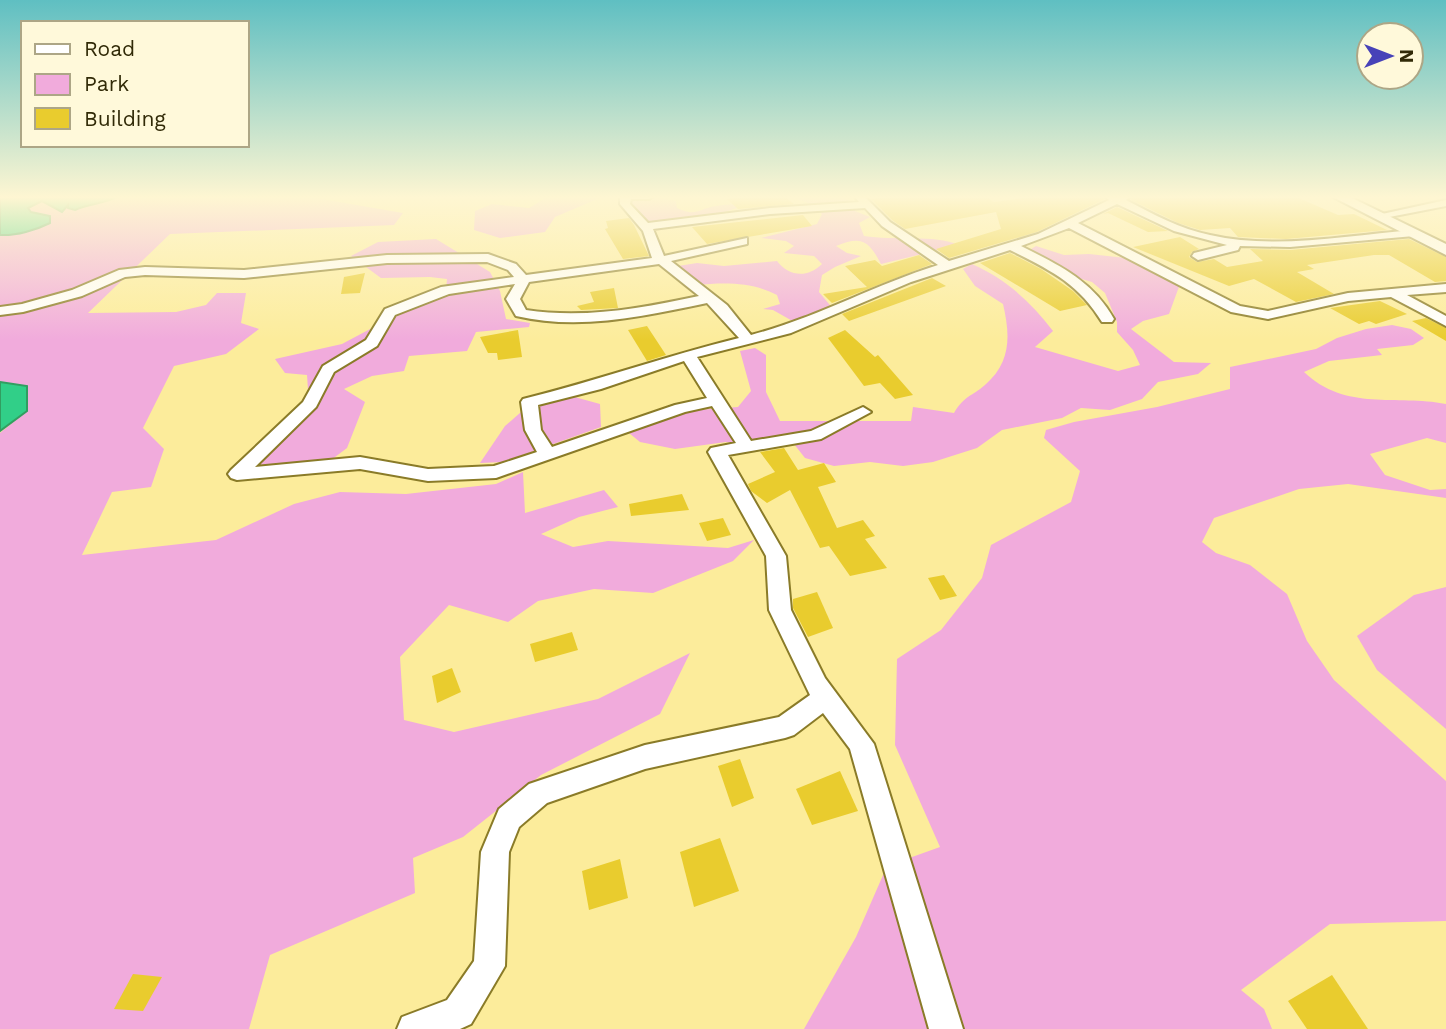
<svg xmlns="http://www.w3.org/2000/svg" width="1446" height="1029" font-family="'Work Sans',sans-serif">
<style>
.green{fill:#f1abdc}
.water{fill:#31cf88;stroke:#319e61;stroke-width:2}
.building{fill:#e9cc2e}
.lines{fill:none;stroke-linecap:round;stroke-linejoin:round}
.minor-casing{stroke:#8a7b28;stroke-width:4}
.tertiary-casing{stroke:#8a7b28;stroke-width:4}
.minor{fill:#fff;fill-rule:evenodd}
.tertiary{fill:#fff;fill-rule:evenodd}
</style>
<rect width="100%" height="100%" fill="#fcec9b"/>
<!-- green -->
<g class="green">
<path d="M0,196H304L403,213L394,225L170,234L88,313L176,312L206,305L217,293H246L241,323L259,329L226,354L174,366L143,428L164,449L151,487L112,492L82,555L216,540L294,504L340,492L406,494L496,484L523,472L525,513L604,490L618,507L579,517L541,534L573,547L608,541L728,548L754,540L733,561L653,593L594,589L538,601L508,622L449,605L400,657L404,720L454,732L598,699L690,653L660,714L541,775L463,837L413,858L415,893L270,955L249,1029H0V433L27,411V387L0,382Z"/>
<path d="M549,196H604L555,217L545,232L500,238L474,230L475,211L492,204L529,208Z"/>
<path d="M813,196H837L856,203L855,211L870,217L859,223L864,236C894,241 934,234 959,245L881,264C869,241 862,235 836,246L847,253L861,256L835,267L822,275L819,292L834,310L796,323L773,310L763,309L780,304L777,295C750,281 724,283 695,285L672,267L697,263L724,266L777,261C789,277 808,278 822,264L814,256L784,253L794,246L786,241L761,238L817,224L822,214L811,204L795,198Z"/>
<path d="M626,197H652L676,201L677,208C696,217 698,209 716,206C727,204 739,204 751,203C729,212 668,229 647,220C640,218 634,212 628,208Z"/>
<path d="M436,239L490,272L500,291L506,319L530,323L529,327L476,332L467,351L409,356L404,371L372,376L344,389L365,402L347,448L323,466L237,474L309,404L307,375L285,373L275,359L342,344L372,328L390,312L446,290L447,279L430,277L381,278L351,256L378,242Z"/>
<path d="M1036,246L1064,255L1089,254L1126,258L1180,284L1169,314L1143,321L1131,329L1174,362L1211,363L1198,374L1158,382L1142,399L1110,410L1081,408L1062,418L1002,430L977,448L933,462L903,466L870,462L834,466L805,458L790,439L746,446L726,442L675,449L640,442L629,433L670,412L738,407L751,391L740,351L755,348L766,355V392L780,421H911L913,407L954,413C965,395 971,397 985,385C1012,362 1010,334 1003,304L975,286L963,269L972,264C1006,279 1031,302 1053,331L1035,347L1118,371L1140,365L1133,350L1117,332V322L1105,293L1092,282L1068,275L1028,251Z"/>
<path d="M1392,325L1411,329L1424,338L1413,345L1377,349L1382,355L1329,361L1304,372C1346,412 1396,394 1446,404V443L1427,438L1370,454L1385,475L1430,490L1446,489V498L1348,484L1299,489L1214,518L1202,542L1216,553L1250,565L1287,594L1307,641L1334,680L1446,781V921L1330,924L1241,990L1264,1009L1272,1029H804L856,937L887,866L940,847L895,745L897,659L941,630L982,578L991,545L1071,502L1080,471L1044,438L1046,430L1074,422L1157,407L1230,389V367L1316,349L1337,338L1366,329Z"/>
<path d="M571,396L600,404L601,427L503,462L480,463L505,426L529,405Z"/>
<path d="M1446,587V729L1377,670L1357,636L1414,595Z"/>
</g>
<!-- water -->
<g class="water">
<path d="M0,196H119C105,204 90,203 75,210L68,208V205L62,212L42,201L28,208L31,212L50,216V223C36,230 16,236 0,235Z"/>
<path d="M0,382L27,386V411L0,431Z"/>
</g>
<!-- building -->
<g class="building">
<path d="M752,196H784L794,204L738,209L727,199Z"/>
<path d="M896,196H985L994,202L1038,196H1103L1105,199L1037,232L949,258L936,249L1001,229L996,212L905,229L892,220L871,199Z"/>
<path d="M1133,196H1294L1338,215L1354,214L1387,230L1286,239L1238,237L1230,228L1200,230L1178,223L1131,200Z"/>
<path d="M1117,207L1168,231L1148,232L1108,213L1103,214Z"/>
<path d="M803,215L812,226L707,244L692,227Z"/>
<path d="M629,218L634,225L649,256L623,259L605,229L608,228L606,221Z"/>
<path d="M1180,237L1199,249L1192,252L1189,257L1197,262L1214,259L1227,267L1263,261L1250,249L1290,250L1409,239L1446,257V281L1435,282L1389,255H1374L1307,265L1314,269L1297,272L1334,294L1296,302L1254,279L1229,286L1133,247Z"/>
<path d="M1010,253L1041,269L1073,291L1087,305L1060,311L980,263Z"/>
<path d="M919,255L932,264L832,303L823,294L867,287L845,266L875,260L882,266Z"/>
<path d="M365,273L360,293L341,294L344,277Z"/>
<path d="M932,278L946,286L849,321L842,314Z"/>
<path d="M614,288L618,308L581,310L577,306L594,302L590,292Z"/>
<path d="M1380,301L1407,314L1376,324L1369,321L1359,324L1330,308Z"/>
<path d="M1426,318L1446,328V341L1412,321Z"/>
<path d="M647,326L666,355L647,361L628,330Z"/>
<path d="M518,330L522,357L498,360L497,353H488L480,337Z"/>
<path d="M845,330L875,357L878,355L913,395L895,399L880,383L864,386L828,338Z"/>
<path d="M784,448L798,470L824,463L836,482L818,487L837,528L863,520L875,536L865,539L887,568L850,576L829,546L820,548L790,490L767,503L751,491L748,484L775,472L760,452Z"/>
<path d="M682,494L689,510L631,516L629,504Z"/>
<path d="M723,518L731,535L707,541L699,523Z"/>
<path d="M944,575L957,596L940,600L928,578Z"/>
<path d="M817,592L833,628L808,637L793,608V599Z"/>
<path d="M572,632L578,650L535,662L530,644Z"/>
<path d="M452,668L461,692L437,703L432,676Z"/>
<path d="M740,759L754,798L732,807L718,766Z"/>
<path d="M840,771L858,811L812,825L796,789Z"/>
<path d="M720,838L739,891L694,907L680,852Z"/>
<path d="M620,859L628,898L589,910L582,871Z"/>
<path d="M133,974L162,977L143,1011L114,1009Z"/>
<path d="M1332,975L1368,1029H1307L1288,1001Z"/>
</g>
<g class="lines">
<!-- minor casing -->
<g class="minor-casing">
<g id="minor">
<path d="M620,196H654L649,199H631L630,204L648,223L770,208L859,202L854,196H864L890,222L949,261L1038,234L1109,200L1105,196H1131L1126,200C1153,214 1180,229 1210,235C1275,250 1349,235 1414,230L1420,233L1414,236L1290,247L1240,246L1238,250L1198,260L1192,256L1194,253L1227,245L1174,231L1117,204L1078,223L1240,306L1268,311L1348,293L1446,284V292L1407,295L1446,316V326L1391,297L1348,301L1268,319L1231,312L1069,228L1021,246C1059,265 1093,281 1114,319L1112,322H1102C1078,283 1050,270 1010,250L911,282L791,333L697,357L751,441L811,431L863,407L871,412L821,439L728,455L786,556L791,610L825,678L874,744L963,1029H929L850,749L823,713L794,735L785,738L645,769L547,803L519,827L509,852L505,966L471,1024L460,1029H397L402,1017L447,1000L474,961L481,852L499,809L529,784L645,745L779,717L810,695L769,610L766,556L708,452L711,448L736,443L712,406L685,412L496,478L428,481L360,469L237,480L231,478L228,474L231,470L303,402L323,366L366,340L385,309L441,287L514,277L508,270L487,262L387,263L244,278L145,275L125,277L82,296L23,312L0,315V307L22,304L72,290L119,270L145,267L244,270L387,255L488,254L516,264L526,275L652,258L643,231L620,204ZM865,208L882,226L938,265C874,285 816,318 751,335L727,305L671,261L747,244V238L664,256L653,229L770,214ZM659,264L699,296C642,308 585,319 526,310L520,299L529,282ZM515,284L506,299L516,316C580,331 645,316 707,303L739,338C666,356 596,381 523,399L521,402L525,430L537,452L494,466L428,469L360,457L255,467L316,407L334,372L377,346L395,315L449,294ZM684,361L707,398L675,405L552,447L541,430L538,405L601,389Z"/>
<path d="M1446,200V206L1379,219L1373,216Z"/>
</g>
</g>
<!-- tertiary casing -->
<g class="tertiary-casing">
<path id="tertiary" d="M1331,196H1348L1446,244V255Z"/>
</g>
<!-- minor -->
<use href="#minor" class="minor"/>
<!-- tertiary -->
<use href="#tertiary" class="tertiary"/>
</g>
<!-- sky -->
<linearGradient id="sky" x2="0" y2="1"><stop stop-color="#5fbfc2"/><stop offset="0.58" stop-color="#fef6d2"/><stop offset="1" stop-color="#fef6d2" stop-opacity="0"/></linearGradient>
<rect width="1446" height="340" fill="url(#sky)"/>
<!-- legend -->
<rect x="21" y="21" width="228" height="126" fill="#fff9da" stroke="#ada686" stroke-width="2"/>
<rect x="35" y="44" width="35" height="10" fill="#ffffff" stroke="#ada686" stroke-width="2"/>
<text x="84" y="56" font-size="21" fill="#312a07">Road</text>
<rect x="35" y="74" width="35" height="21" fill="#f1abdc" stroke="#ada686" stroke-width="2"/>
<text x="84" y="91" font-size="21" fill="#312a07">Park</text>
<rect x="35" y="108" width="35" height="21" fill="#e9cc2e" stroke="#ada686" stroke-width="2"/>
<text x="84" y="126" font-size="21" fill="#312a07">Building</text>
<!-- north arrow -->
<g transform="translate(1390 56) rotate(90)"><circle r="33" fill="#fff9da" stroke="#ada686" stroke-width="2"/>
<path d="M0-5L12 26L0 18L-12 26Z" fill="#4742b8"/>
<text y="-10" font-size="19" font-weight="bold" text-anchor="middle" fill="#312a07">N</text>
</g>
</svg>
